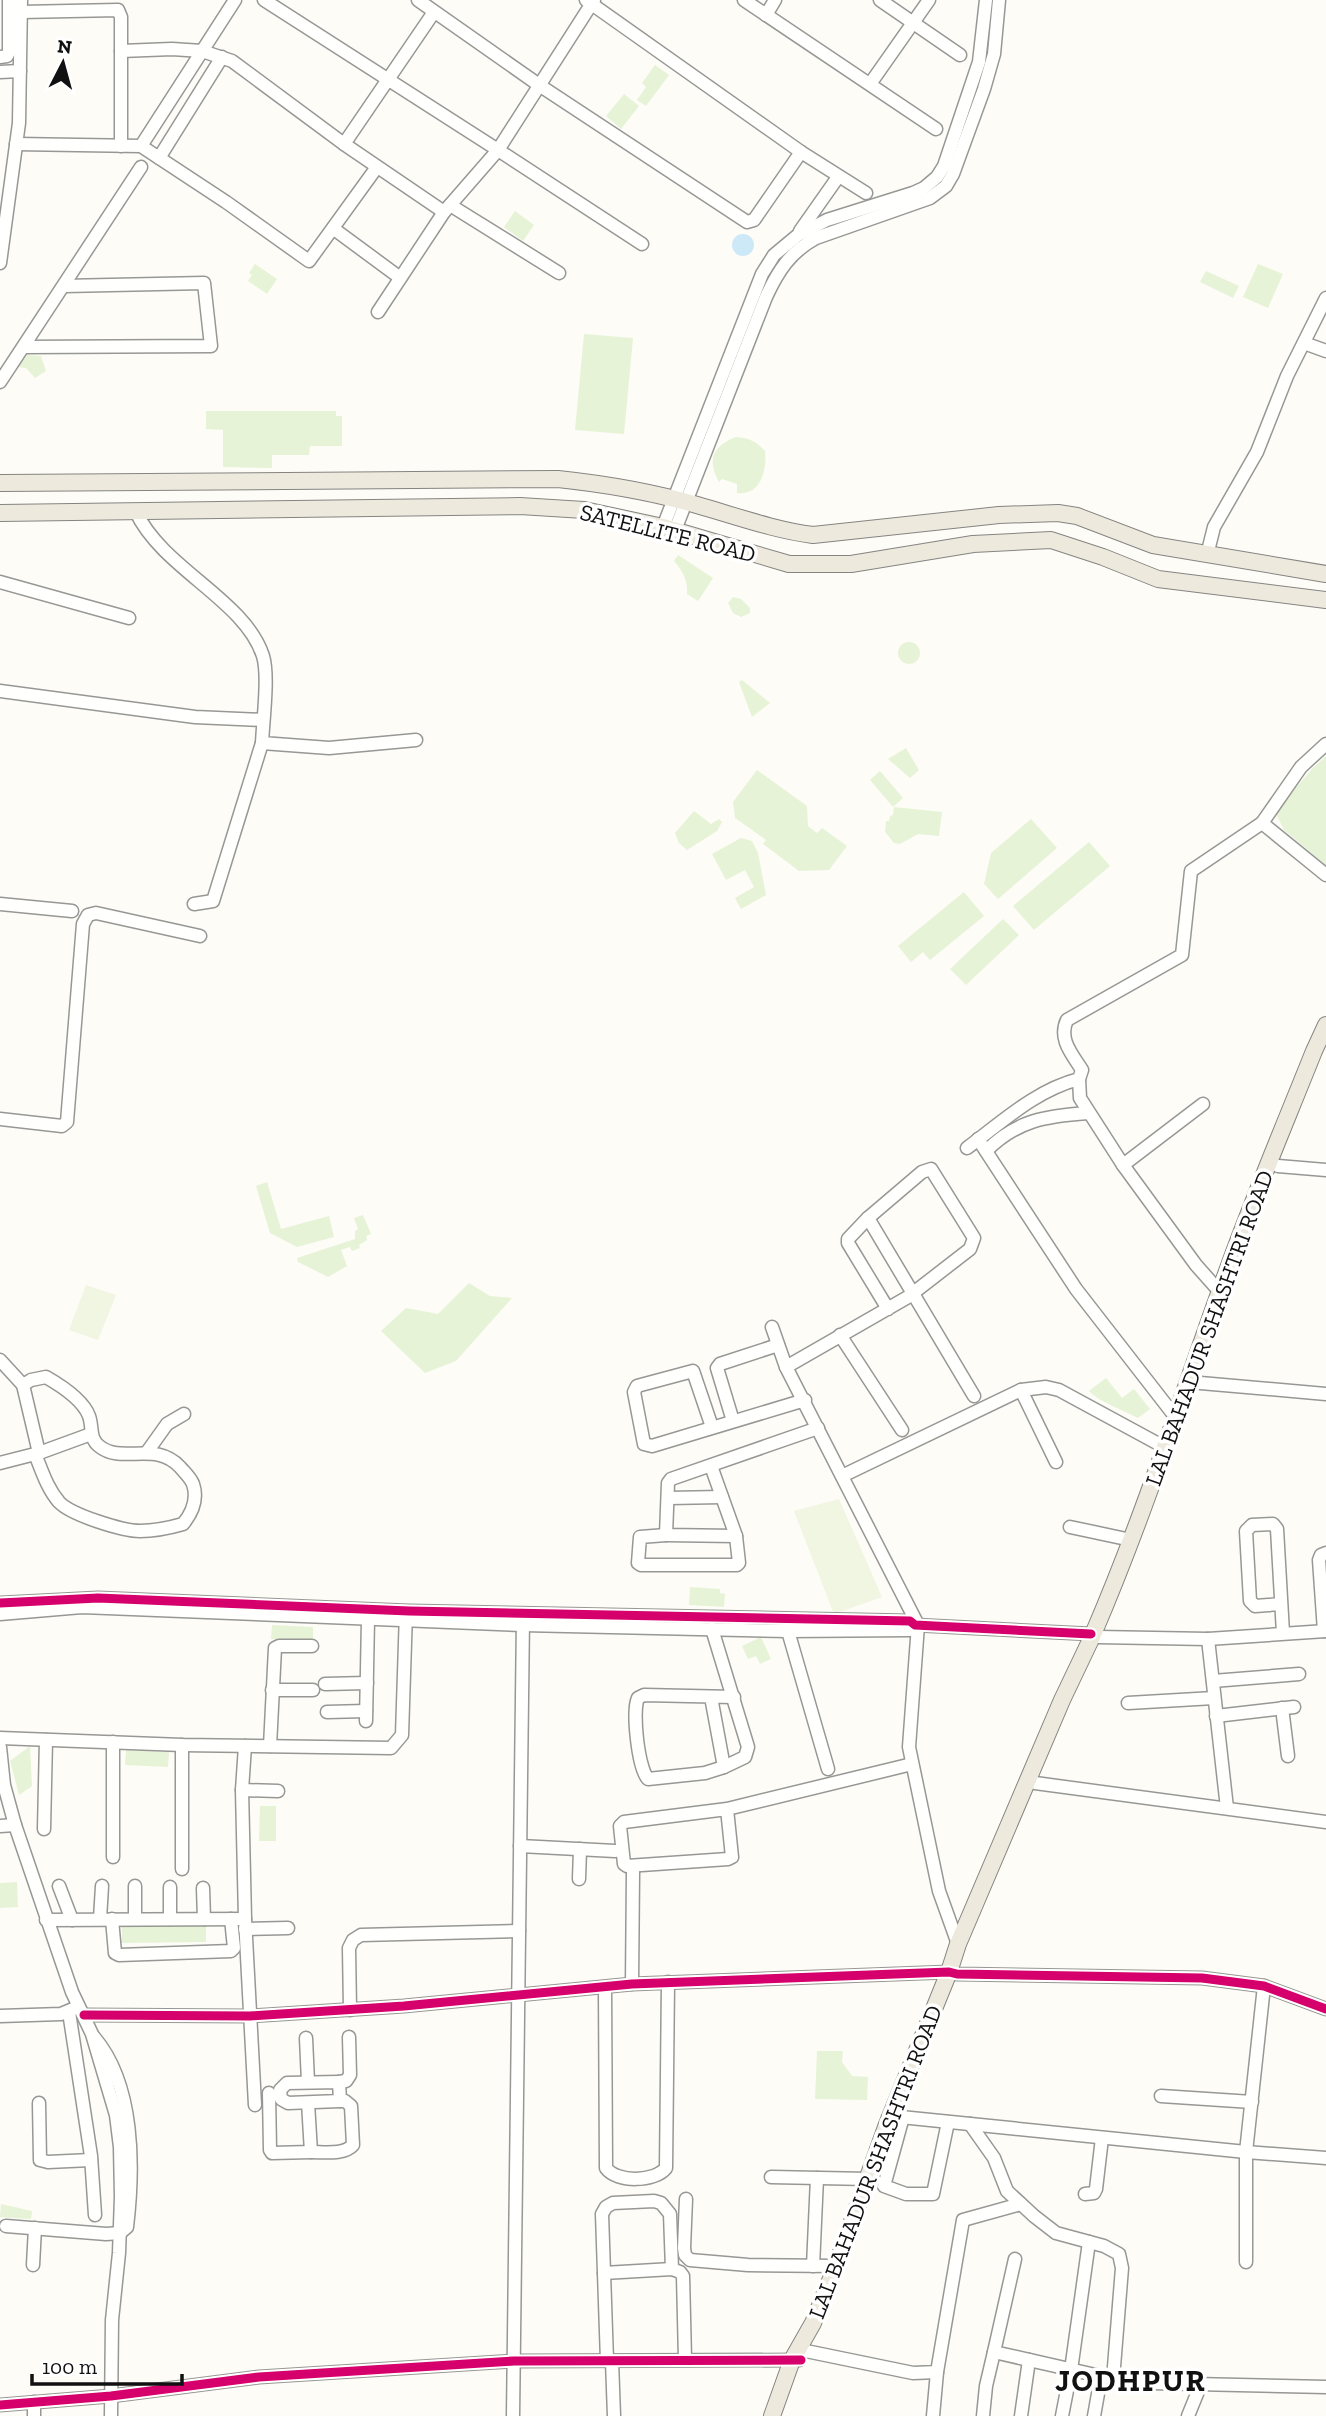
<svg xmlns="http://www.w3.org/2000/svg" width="1326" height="2416" font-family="'Zilla Slab',serif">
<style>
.green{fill:#e7f3d7}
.pitch{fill:#f0f6e1}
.water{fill:#cde8f7}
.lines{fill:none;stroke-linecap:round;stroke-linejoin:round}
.minor-casing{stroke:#979795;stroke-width:15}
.major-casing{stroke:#858482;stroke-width:18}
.minor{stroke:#fffffe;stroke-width:12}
.major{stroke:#ede9dc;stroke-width:16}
.cycleway-casing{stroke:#fff;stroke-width:13}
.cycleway{stroke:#d6006c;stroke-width:9}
.labels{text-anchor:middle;stroke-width:7;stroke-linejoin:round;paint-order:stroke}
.street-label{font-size:23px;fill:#111;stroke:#fff}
.district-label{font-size:30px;font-weight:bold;letter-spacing:2px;fill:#111;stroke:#fff}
</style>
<rect width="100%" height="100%" fill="#fdfcf7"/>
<!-- green -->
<g class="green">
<path d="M655,65L669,75L646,106L637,100L646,87L642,83Z"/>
<path d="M624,94L639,106L621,129L606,116Z"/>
<path d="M515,211L534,225L523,241L504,227Z"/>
<path d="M255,264L277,279L267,294L248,281L252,275L249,273Z"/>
<path d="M1258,264L1283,274L1268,308L1243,297Z"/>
<path d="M1206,271L1239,286L1233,298L1200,282Z"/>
<path d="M584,334L633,338L624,434L575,430Z"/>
<path d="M27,355L41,356L46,371L35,378L26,368L17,367Z"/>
<path d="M206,411H336V416H342V446H310L309,455H272V468L223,467V430L206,429Z"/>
<path d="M736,437C749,438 756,441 765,451C767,470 761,496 737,493V484L722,479L719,482C707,461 712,446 736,437Z"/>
<path d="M678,555L713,578L698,601L687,594C688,581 683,571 674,561Z"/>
<path d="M733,597L741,599L750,608V613L741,617L733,613L728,603Z"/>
<circle cx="909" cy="653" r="11"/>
<path d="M742,680L770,703L752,717L739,682Z"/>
<path d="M906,748L919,770L910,778L888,759Z"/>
<path d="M1326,756V865L1284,830L1275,812L1312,769Z"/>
<path d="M757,770L807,806L808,826L817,833L822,828L847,846L829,870L799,871L763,844L766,840L735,818L733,802Z"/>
<path d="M880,771L903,798L893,807L870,780Z"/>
<path d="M894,807L942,812L939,836L918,834L900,844L894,843L885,832L886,821H889L890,816L893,815Z"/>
<path d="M694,811L711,824L719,819L722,822L717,831L687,850L679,843L675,833Z"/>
<path d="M1031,819L1057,848L998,899L984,884L991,853Z"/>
<path d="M741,838L752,841L758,853L766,895L741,909L735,898L754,887L745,870L726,880L712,854Z"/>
<path d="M1089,842L1110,866L1034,930L1013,906Z"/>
<path d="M964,892L984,916L930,960L923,952L911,962L898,946Z"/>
<path d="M1003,919L1019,935L966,985L950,969Z"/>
<path d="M267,1182L281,1229L329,1216L334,1237L297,1247L270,1233L256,1186Z"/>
<path d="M363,1215L371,1234L366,1236L367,1240L359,1245L360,1248L352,1251L350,1247L341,1250L347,1266L328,1277L298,1262L297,1258L355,1239V1231L358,1229L354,1218Z"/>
<path d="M469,1283L490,1296L512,1298L456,1361L425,1373L381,1331L406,1308L438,1314Z"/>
<path d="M1106,1378L1122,1398L1134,1389L1150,1409L1138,1418C1125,1411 1097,1401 1089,1391Z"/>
<path d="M690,1587L720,1589V1593L725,1594L724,1607L689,1605Z"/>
<path d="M272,1625L313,1627V1641L271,1639Z"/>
<path d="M761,1637L771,1659L760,1664L756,1656L748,1659L742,1646Z"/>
<path d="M30,1746L32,1786L19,1795L10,1761Z"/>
<path d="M126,1750L169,1752L168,1767L125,1765Z"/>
<path d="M260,1806H276V1841H259Z"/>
<path d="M17,1882L18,1907L0,1908V1883Z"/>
<path d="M122,1923H206V1942L122,1943Z"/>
<path d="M817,2051H843L842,2062L852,2076L868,2077L867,2100L815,2099Z"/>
<path d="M1,2204L32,2211L31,2219L0,2217Z"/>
</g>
<!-- pitch -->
<g class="pitch">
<path d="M86,1285L116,1295L98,1340L69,1330Z"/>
<path d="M839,1499L882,1597L834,1614L794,1511Z"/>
</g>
<!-- water -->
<circle class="water" cx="743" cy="245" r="11"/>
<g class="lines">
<!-- minor casing -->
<g class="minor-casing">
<g id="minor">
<path d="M264,0L498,150L594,0"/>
<path d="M418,0L539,85L747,222L754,220L801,152"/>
<path d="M586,0L801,152L866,193"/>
<path d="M744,0L936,129"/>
<path d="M880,0L960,55"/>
<path d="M21,12L118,10L121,17V146"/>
<path d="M766,15L775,0"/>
<path d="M121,51L172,49L202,51L232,61L344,144L444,212L498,150L642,244"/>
<path d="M0,57L7,56L9,52V0"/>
<path d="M0,72L20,71"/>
<path d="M870,84L929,0"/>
<path d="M16,144L141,146L226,202L309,261L377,167"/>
<path d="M344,144L434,12"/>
<path d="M141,146L235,0"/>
<path d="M159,158L222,57"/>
<path d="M450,205L559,273"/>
<path d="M334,229L399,277"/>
<path d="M800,231L838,177"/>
<path d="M0,263L19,123L21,0"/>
<path d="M378,312L444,212"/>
<path d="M1304,343L1326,351"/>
<path d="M24,347L211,346L204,283L64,286"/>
<path d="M0,382L141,167"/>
<path d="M136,512C163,569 245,600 263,656C269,675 263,721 262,743L329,748L416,740"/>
<path d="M663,527L762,274L774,255L798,235L827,220L913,193L924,188L937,177L944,166L979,62L986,0"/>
<path d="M675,530L766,297C778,271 790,252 816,238L930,198L946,186L953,174L984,89L994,54L999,0"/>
<path d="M1207,555L1214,527L1257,452L1287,376L1326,298"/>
<path d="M0,582L129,618"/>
<path d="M0,691L195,717L263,720"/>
<path d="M1326,744L1301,767L1262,823L1326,875"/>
<path d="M0,904L72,911"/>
<path d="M194,904L213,901L262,743"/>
<path d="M1079,1079L1080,1098L1123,1165L1203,1104"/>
<path d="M0,1119L62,1126L67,1122L83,924L88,915L96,913L200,936"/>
<path d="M978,1139L1076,1289L1177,1419"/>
<path d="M967,1148C1002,1122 1036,1090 1079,1079L1082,1070C1072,1054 1058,1039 1067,1020L1182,955L1191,871L1262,823"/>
<path d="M986,1151C1017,1120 1046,1116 1088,1113"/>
<path d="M1123,1165L1196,1265L1220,1292"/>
<path d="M1278,1166L1326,1170"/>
<path d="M868,1218L974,1396"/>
<path d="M772,1327L786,1367L918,1625L909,1747L939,1891L958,1944"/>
<path d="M840,1335L902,1430"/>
<path d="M0,1360L23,1385"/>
<path d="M786,1367L908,1297L970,1249L974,1238L931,1169L922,1172L868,1218L848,1239V1243L888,1309"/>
<path d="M1189,1382L1326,1394"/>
<path d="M1021,1390L1056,1462"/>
<path d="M733,1421L717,1368L720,1364L778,1345"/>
<path d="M712,1427L693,1371L637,1386L634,1392L644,1444L652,1446L805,1400"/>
<path d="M147,1452L167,1424L184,1414"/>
<path d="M35,1454C42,1471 47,1488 59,1502C71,1515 123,1531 140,1531C155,1531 169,1528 183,1524C192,1513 198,1499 193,1484C190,1477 185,1473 180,1467C155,1440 122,1465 99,1446C89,1438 93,1427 89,1416C83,1400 60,1385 46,1377L31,1380L23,1385L39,1453"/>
<path d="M0,1463L39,1453L91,1434"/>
<path d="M842,1476L1021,1390L1046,1387L1059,1390L1166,1448"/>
<path d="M668,1498L722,1497"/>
<path d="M1070,1527L1131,1540"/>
<path d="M666,1535L640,1537L638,1563L641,1565H737L739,1563L736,1536L711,1466"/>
<path d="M736,1536L666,1535L668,1483L671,1479L818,1428"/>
<path d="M0,1603L98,1598L409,1611L910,1621L915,1625L1091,1634"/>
<path d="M1281,1604L1255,1606L1250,1601L1246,1531L1252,1525L1273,1524L1277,1529L1283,1633"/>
<path d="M0,1614L82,1607L523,1625L788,1631L910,1630L915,1625"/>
<path d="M712,1629L748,1747L745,1757L724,1767"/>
<path d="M788,1631L828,1769"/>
<path d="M1324,1631L1319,1560L1321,1555L1326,1553"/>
<path d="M1098,1637L1208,1639L1326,1631"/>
<path d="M1208,1639L1227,1808"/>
<path d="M1213,1681L1299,1674"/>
<path d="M325,1684L367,1683"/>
<path d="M272,1690H313"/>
<path d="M711,1697L724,1767L705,1773L648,1779C638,1768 632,1711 638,1698L644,1695L734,1697"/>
<path d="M1128,1703L1214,1698"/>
<path d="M1282,1708L1288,1756"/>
<path d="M327,1712L366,1711"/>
<path d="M1216,1716L1294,1707"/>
<path d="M366,1721L368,1619"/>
<path d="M0,1738L182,1745L391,1748L402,1735L406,1612"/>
<path d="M245,1746L242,1790L245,1919L255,2105"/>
<path d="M270,1746L275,1648L279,1646H312"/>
<path d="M0,1747L4,1785L15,1825L72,1992L92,2034L116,2115L120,2147L121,2197L119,2253L112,2320L111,2416"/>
<path d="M1035,1783L1326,1822"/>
<path d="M242,1790L278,1791"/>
<path d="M727,1809L732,1857L728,1859L627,1866L624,1864L620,1826L624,1822L727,1809L912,1764"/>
<path d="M0,1826L15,1825"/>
<path d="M44,1829L46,1740"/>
<path d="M520,1846L615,1851"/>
<path d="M113,1857V1742"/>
<path d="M182,1869V1745"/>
<path d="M579,1879L580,1849"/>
<path d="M59,1886L72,1920"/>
<path d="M135,1886V1919"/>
<path d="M203,1888L204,1919"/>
<path d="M100,1919L102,1886"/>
<path d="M112,1919L115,1953L119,1955L231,1951L234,1948L231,1919"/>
<path d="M170,1919V1887"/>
<path d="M46,1920L245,1919"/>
<path d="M245,1929L288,1928"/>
<path d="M632,1984L633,1872"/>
<path d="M605,1987L606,2168C617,2183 655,2182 666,2168L668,1982"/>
<path d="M350,2010L349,1948L353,1940L361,1935L519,1931"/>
<path d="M69,2012L91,2156L95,2215"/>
<path d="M84,2015L250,2016L404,2006L632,1984L949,1972L957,1974L1202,1978L1264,1986L1326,2009"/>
<path d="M0,2016L61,2014L73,2009"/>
<path d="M306,2038L308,2082"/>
<path d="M339,2082L340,2101L288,2103L281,2099L280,2090L287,2083Z"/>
<path d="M339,2082L346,2081L350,2075L349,2037"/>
<path d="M269,2093L270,2150L272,2153L311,2152L308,2103"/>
<path d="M1161,2096L1252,2102"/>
<path d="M39,2103L40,2160L48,2162L91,2160"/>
<path d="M891,2116L1246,2152L1326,2158"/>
<path d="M903,2117L884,2186L906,2194H933L948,2122"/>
<path d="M970,2124L994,2158L1007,2191L1034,2216L1056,2233L1104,2246L1119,2254L1122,2268L1113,2379L1150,2383L1326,2387"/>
<path d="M311,2152C325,2152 344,2155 353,2145L351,2106L345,2101H340"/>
<path d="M771,2177L868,2179"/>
<path d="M1085,2194L1094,2193L1096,2189L1102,2138"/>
<path d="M686,2199L684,2248L685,2255L690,2260L748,2265L836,2266"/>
<path d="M6,2226L106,2234L120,2233L127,2227C134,2168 135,2085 94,2037"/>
<path d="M1015,2259L994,2352L1113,2379"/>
<path d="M1246,2262V2152L1264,1986"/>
<path d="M33,2265L35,2228"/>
<path d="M813,2266L817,2178"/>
<path d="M604,2273L672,2269L680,2272L683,2276L685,2359"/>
<path d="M806,2351L913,2373L937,2372L963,2220L1021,2204"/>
<path d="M607,2361L602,2214L606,2207L613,2203L654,2201L661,2203L670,2214L672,2269"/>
<path d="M612,2361L614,2416"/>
<path d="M34,2402V2416"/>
<path d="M0,2405L111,2396L259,2377L514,2361L799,2360"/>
<path d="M513,2416L523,1618"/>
<path d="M933,2416L937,2372"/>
<path d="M983,2416L986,2386L994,2352"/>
<path d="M1021,2416L1029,2360"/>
<path d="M1062,2416L1071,2370L1089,2242"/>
<path d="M1094,2416L1101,2377"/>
<path d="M1188,2416L1201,2384"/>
</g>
</g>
<!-- major casing -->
<g class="major-casing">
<g id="major">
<path d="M0,483L558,479C605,484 652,492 697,505C736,516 774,530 813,535L999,515L1058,513L1077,516L1153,545L1326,574"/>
<path d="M0,513L520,506L584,510L663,527L789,564H851L973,544L1051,540L1103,557L1158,579L1326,600"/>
<path d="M1094,1632C1146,1511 1185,1386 1230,1263C1256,1192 1286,1121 1314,1051L1326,1025"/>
<path d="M772,2416L792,2360L813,2323L836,2266L886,2127L949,1972L958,1944L1062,1700L1092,1637"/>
</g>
</g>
<!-- minor -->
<use href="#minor" class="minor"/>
<!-- major -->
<use href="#major" class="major"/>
<!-- cycleway casing -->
<g class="cycleway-casing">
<g id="cycleway">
<path d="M0,1603L98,1598L409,1611L910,1621L915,1625L1091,1634"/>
<path d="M84,2015L250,2016L404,2006L632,1984L949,1972L957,1974L1202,1978L1264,1986L1326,2009"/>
<path d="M0,2405L111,2396L259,2377L514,2361L801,2360"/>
</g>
</g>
<!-- cycleway -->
<use href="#cycleway" class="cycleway"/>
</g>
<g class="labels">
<!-- street labels -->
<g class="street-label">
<text transform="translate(668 533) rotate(14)" y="8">SATELLITE ROAD</text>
<text transform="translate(1209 1328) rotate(-70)" y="8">LAL BAHADUR SHASHTRI ROAD</text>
<text transform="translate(875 2162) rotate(-69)" y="8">LAL BAHADUR SHASHTRI ROAD</text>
</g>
<!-- district labels -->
<g class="district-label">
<text x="1131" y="2391">JODHPUR</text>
</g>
</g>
<!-- north arrow -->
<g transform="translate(63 63) rotate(6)" stroke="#ffffff" stroke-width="5" paint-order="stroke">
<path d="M0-5L12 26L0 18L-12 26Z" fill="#111111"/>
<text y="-10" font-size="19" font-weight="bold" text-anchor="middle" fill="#111111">N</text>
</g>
<!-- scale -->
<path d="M32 2374v10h150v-10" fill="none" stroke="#111111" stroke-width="3.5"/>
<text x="42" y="2374" font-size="21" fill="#111111" stroke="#ffffff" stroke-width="5" paint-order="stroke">100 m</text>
</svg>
